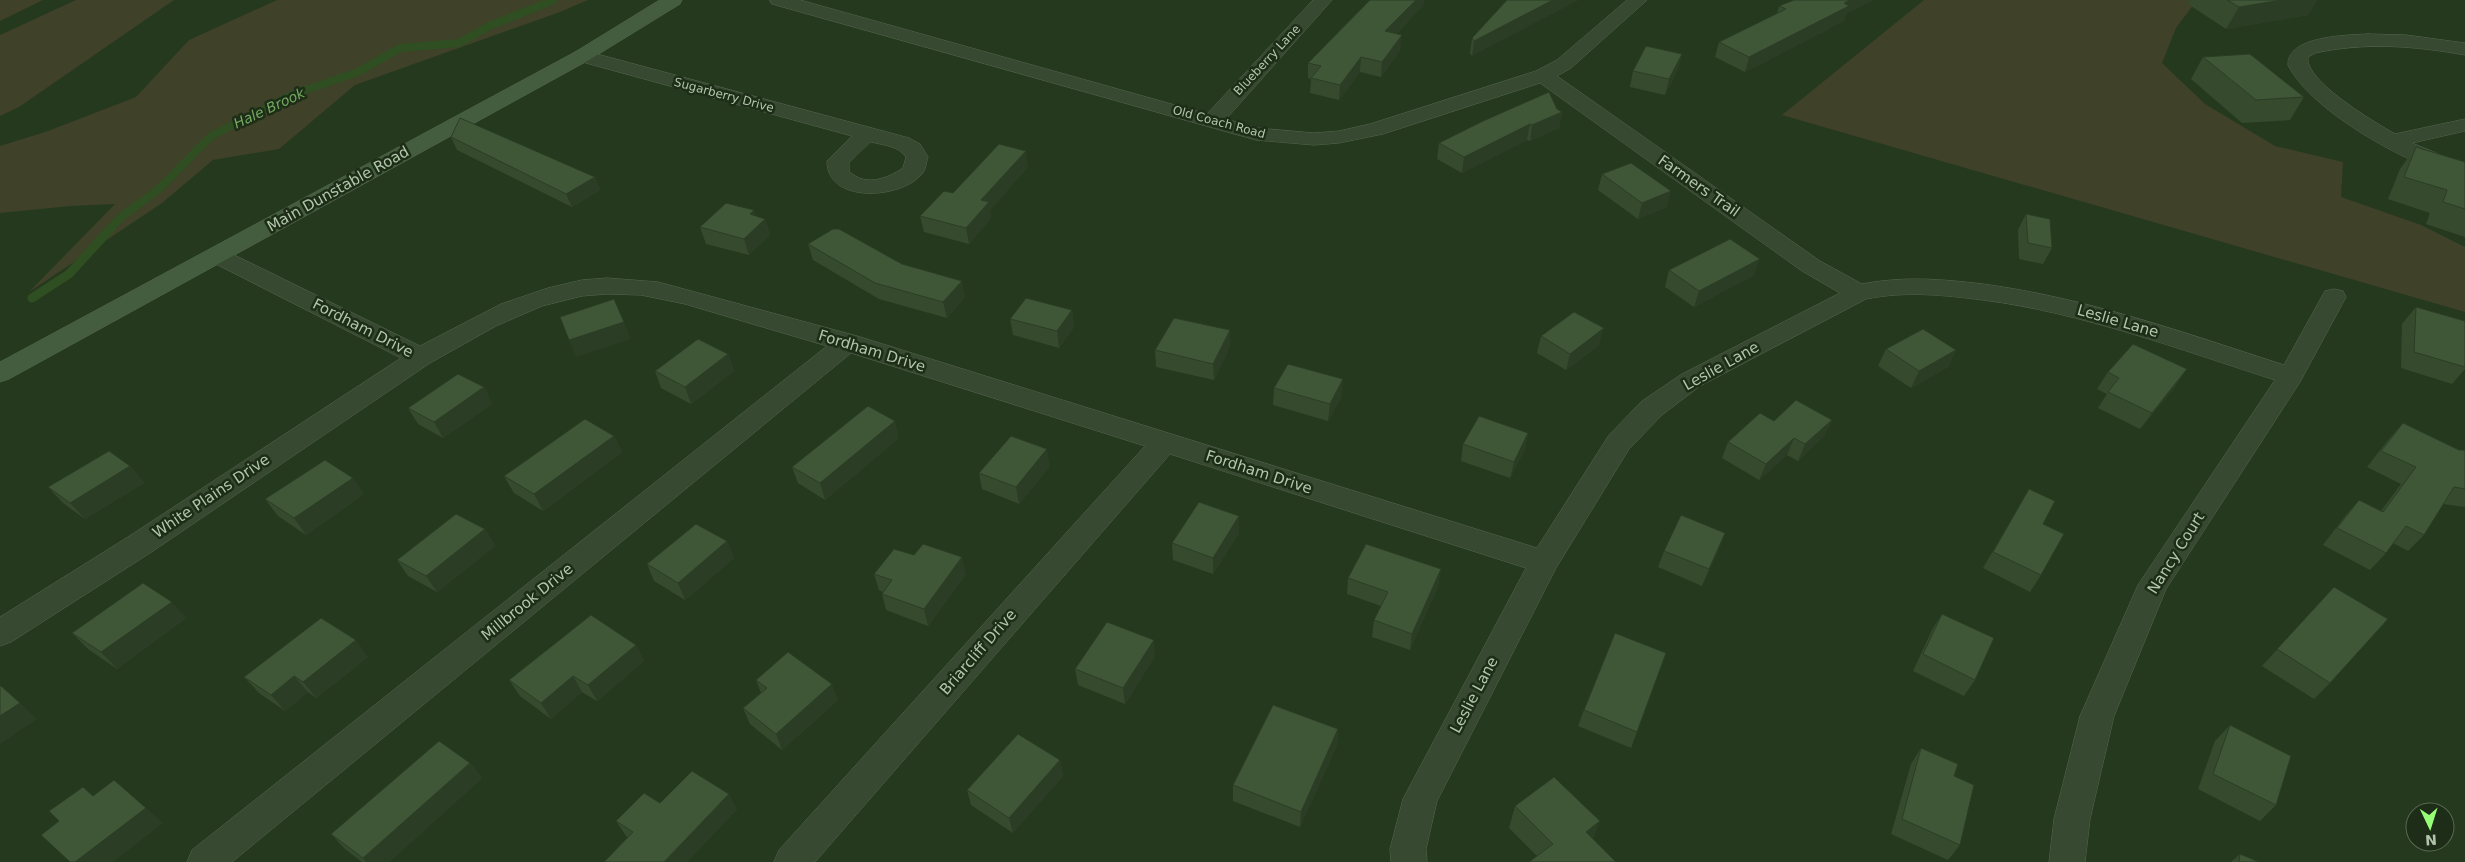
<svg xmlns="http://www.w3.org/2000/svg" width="2465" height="862" font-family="'DejaVu Sans',sans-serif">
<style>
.green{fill:#3f4128}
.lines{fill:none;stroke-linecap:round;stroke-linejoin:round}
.stream-far1{stroke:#2f4f22;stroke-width:8}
.stream{stroke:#2f4f22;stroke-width:9}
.street-casing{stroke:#55674f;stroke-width:1}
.secondary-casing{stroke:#55674f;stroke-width:1}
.street{fill:#384931;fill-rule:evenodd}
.secondary{fill:#455d3f;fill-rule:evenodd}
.wall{fill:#364b2e}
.shaded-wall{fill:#2c3d26}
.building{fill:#3f5736;stroke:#2c3d26}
.labels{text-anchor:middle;stroke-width:5;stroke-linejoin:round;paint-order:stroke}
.far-street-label{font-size:12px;fill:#b1c6ab;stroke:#1d2d17}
.far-water-label{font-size:14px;font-style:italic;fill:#74a960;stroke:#1d2d17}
.street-label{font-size:15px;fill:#b1c6ab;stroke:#1d2d17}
</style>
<rect width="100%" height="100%" fill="#25391e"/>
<!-- green -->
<g class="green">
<path d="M0,0H43L0,21Z"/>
<path d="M76,0H174L19,107L0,116V35Z"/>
<path d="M277,0H588L560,12L355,85L279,149L213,160L162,203L29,292L115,204L71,206L0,213V146L48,131L136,97L189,40Z"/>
<path d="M1924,0H2197L2176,28L2162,63L2205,104L2275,146L2343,162L2341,197L2421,225L2465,247V312L1782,115Z"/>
</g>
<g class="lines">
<!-- stream-far1 -->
<path class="stream-far1" d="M111,228L120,218L160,188L211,136L291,95L358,72L400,48L459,43L489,26L554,0"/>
<!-- stream -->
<path class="stream" d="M32,298L69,274L112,227"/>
<!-- street casing -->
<g class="street-casing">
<g id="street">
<path d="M770,0H800L1207,114L1313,0H1332L1226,119L1257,128L1314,133L1339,131L1370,124L1536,71L1557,60L1627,0H1647L1571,68L1557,76L1820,261L1862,284C1905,276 1940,279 1983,284C2087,298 2185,333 2284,365L2325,291L2334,289L2343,291L2346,297L2300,382L2166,589L2114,716L2090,819L2085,862H2049L2054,819L2080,716L2138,585L2275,380C2178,349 2083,313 1983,300C1943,295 1906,291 1866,299L1700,386L1662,415L1629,449L1556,568L1437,801L1426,849L1427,862H1391L1390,849L1403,799L1526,568L1170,454L815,862H774L779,850L1145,446L851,353L232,862H187L192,850L827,346L685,304L641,295L607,294L582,296L542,306L496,326L430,363L150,553L11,642L0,646V617L128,537L401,358L208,260L204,255L208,250L216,248L224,250L420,346L501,304L548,288L582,280L607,278L658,282L857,336L1537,548L1609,435L1642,401L1682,374L1840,293L1802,271L1540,83L1383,134L1339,143L1314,145L1256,140L772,4Z"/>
<path d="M2368,34L2406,35L2465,43V55C2415,46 2366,42 2315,53L2308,57C2304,81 2376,123 2395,134L2465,119V131L2412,143L2465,165V180C2413,167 2313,114 2288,65C2286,36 2348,35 2368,34Z"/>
<path d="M582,50L909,138L920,144L928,157C926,163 926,170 921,175C900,199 827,204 827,161L852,136L575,60L572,56L575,52ZM871,142C883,145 899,146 906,157L903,168C887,179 864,187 849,171V163Z"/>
</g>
</g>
<!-- secondary casing -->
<g class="secondary-casing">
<path id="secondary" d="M660,0H682L680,4L589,60L9,379L0,382V362L575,52Z"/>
</g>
<!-- street -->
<use href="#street" class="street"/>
<!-- secondary -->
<use href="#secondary" class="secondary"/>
</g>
<!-- wall -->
<g class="wall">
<path d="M1370,0H1424L1423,5L1396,34L1400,50L1381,77L1360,72L1339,100L1310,93L1311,79L1308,78V63Z"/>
<path d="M1507,0L1472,56L1470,53L1472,38Z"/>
<path d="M1794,0H1873L1846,14L1844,21L1745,72L1715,57L1719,42L1777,14L1779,6Z"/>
<path d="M2190,0H2317L2308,15L2226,29L2188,4Z"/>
<path d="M1682,54L1678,69L1665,95L1630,87L1633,71Z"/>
<path d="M2203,57L2304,97L2290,120L2242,123L2191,79Z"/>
<path d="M1557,109L1562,112L1559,128L1530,141L1527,140L1462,173L1437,159L1439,143Z"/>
<path d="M451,137L595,177L600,190L572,207L457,150Z"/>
<path d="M2416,147L2465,162V237L2426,224L2430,213L2388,199L2400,169Z"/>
<path d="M1028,167L990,210L991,218L969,244L924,232L920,216L953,193Z"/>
<path d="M1602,174L1667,207L1638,219L1598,190Z"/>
<path d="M2026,214L2052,248L2043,264L2019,259L2018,230Z"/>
<path d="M755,216L765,219L770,235L749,255L706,244L700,227Z"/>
<path d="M808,244L902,264L965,297L947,318L879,299L813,260Z"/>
<path d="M1669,270L1754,275L1694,307L1665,287Z"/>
<path d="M2416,307L2465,321V369L2452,384L2401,368L2402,324Z"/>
<path d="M1072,310L1074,327L1059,348L1013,335L1010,319Z"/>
<path d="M1230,330V347L1214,380L1156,367L1155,350Z"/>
<path d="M1541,336L1599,345L1566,370L1537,353Z"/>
<path d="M1886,349L1956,350L1948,367L1911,388L1878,366Z"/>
<path d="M728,354L734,371L691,404L661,388L655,371Z"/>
<path d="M2108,372L2176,386L2140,429L2098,408L2107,394L2097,389Z"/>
<path d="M484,387L492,404L443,438L418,424L408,408Z"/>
<path d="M1274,388L1342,396L1328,421L1273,405Z"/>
<path d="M1832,420L1824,436L1798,461L1787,455L1759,480L1722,458L1728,442L1774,421Z"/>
<path d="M2403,423L2459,450H2465V507L2443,504L2424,535L2408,551L2393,543L2386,553L2370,570L2323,545L2345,516L2359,500L2381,511L2401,484L2367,467L2388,440Z"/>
<path d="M1528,433L1525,449L1510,478L1461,461L1463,444Z"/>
<path d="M614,436L622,452L543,511L514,493L504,476Z"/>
<path d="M899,438L825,500L798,483L792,467Z"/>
<path d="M130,466L144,483L85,519L63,503L48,487Z"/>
<path d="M1050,466L1019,504L982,489L979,473Z"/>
<path d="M2029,489L2043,524L2041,575L2030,592L1983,568Z"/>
<path d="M364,494L306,535L278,516L265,499Z"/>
<path d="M485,529L495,546L437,592L408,576L397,560Z"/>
<path d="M1239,533L1213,574L1173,560L1172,543Z"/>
<path d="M1725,533L1719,549L1702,586L1658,567L1664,551Z"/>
<path d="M727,541L734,558L685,600L654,581L647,564Z"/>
<path d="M914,555L966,574L928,626L886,610L882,594L883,592L879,590L874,574Z"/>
<path d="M1441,569L1438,586L1410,650L1372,637L1374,620L1381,606L1347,594L1348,578Z"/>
<path d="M2334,587L2330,683L2314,699L2262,666Z"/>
<path d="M1942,614L1975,680L1964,696L1913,671L1932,630Z"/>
<path d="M186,618L117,669L88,649L72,633Z"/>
<path d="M636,645L644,661L597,701L582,692L551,719L520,696L509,680Z"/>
<path d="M1666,653L1631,748L1578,726L1584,710Z"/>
<path d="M1155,656L1125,704L1078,685L1075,669Z"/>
<path d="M368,657L316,698L308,692L285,711L259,693L244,677Z"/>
<path d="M756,680L838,700L782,750L750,724L743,708L761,693Z"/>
<path d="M2230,725L2276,805L2260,821L2198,789L2215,741Z"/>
<path d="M1338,729L1337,745L1300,827L1233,801V785Z"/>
<path d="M1921,748L1954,776L1960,845L1948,860L1891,834L1911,764Z"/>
<path d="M1060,760L1063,776L1013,833L971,805L967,790Z"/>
<path d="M470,763L482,778L389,862H362L345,849L331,834Z"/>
<path d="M660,803L737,809L687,862H604L628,837L626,836L616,821Z"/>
<path d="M1515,806L1593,840L1537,856L1509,828Z"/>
<path d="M2240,854L2259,862H2231Z"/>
</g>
<!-- shaded-wall -->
<g class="shaded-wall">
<path d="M1416,0H1424L1423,5L1384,46L1385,31Z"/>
<path d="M1553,0H1579L1472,56L1474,41Z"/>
<path d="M1850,0H1873L1846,14L1844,21L1745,72L1749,57Z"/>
<path d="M2282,0H2317L2308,15L2226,29L2239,7Z"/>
<path d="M1402,35L1400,50L1381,77L1382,62Z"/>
<path d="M1682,54L1678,69L1665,95L1669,79Z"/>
<path d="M1361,57L1360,72L1339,100L1340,85Z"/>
<path d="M1562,112L1559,128L1530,141L1532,125Z"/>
<path d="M1530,124L1527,140L1462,173L1464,157Z"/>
<path d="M1026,151L1028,167L990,210L991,218L969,244L966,228L981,200Z"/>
<path d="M595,177L600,190L572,207L566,194Z"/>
<path d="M1671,191L1667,207L1638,219L1642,203Z"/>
<path d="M754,210L758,225L765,219L770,235L749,255L744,239L750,214Z"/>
<path d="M1760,259L1754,275L1694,307L1699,291Z"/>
<path d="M962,281L965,297L947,318L943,302Z"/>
<path d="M1072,310L1074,327L1059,348L1057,331Z"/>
<path d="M624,322L631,339L576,357L569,340Z"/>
<path d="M1604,328L1599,345L1566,370L1570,354Z"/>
<path d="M1230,330V347L1214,380L1213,364Z"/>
<path d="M1956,350L1948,367L1911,388L1919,371Z"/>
<path d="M728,354L734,371L691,404L685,387Z"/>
<path d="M2187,369L2176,386L2140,429L2152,413Z"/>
<path d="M1343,379L1342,396L1328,421L1330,404Z"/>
<path d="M484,387L492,404L443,438L434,422Z"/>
<path d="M1832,420L1824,436L1798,461L1805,444Z"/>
<path d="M895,421L899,438L825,500L820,483Z"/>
<path d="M1528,433L1525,449L1510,478L1514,462Z"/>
<path d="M614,436L622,452L543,511L534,494Z"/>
<path d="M1794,438L1787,455L1759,480L1766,464Z"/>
<path d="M1047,449L1050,466L1019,504L1016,487Z"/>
<path d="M130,466L144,483L85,519L70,503Z"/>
<path d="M353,478L364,494L306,535L294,518Z"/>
<path d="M1239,516V533L1213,574V558Z"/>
<path d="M485,529L495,546L437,592L426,576Z"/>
<path d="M1725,533L1719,549L1702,586L1709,569Z"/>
<path d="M727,541L734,558L685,600L678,583Z"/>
<path d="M962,557L966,574L928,626L924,609Z"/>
<path d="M1441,569L1438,586L1410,650L1412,634Z"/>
<path d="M172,602L186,618L117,669L101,652Z"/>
<path d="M356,640L368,657L316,698L303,682Z"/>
<path d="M1154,640L1155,656L1125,704L1123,688Z"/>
<path d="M636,645L644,661L597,701L588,685Z"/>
<path d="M294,676L308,692L285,711L271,695Z"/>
<path d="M573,676L582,692L551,719L541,703Z"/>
<path d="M832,684L838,700L782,750L776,734Z"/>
<path d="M20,703L37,719L0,744V716Z"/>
<path d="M1338,729L1337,745L1300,827L1301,812Z"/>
<path d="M1060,760L1063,776L1013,833L1009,818Z"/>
<path d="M470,763L482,778L389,862H366L363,858Z"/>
<path d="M729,794L737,809L687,862H664Z"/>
<path d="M146,808L163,823L113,862H75Z"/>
<path d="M1600,821L1592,843L1586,832Z"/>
</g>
<!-- building -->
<g class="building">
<path d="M1370,0H1416L1385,31L1402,35L1382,62L1361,57L1340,85L1311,78L1321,66L1308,63Z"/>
<path d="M1507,0H1553L1474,41L1472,38Z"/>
<path d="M1794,0H1850L1844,3L1849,6L1749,57L1719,42L1786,9L1779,6Z"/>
<path d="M2227,0H2282L2239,7Z"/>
<path d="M1646,46L1682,54L1669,79L1633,71Z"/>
<path d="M2250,54L2304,97L2256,100L2203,57Z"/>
<path d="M1549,92L1557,109L1562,112L1532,125L1530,124L1464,157L1439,143L1483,121Z"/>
<path d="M460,118L595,177L566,194L451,137Z"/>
<path d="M999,144L1026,151L981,200L989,202L966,228L920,216L944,191L953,193Z"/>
<path d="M2416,147L2465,162V209L2443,202L2447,190L2404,177Z"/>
<path d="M1631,163L1671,191L1642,203L1602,174Z"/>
<path d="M726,203L754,210L750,214L765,219L744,239L700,227Z"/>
<path d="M2026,214L2050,219L2052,248L2028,243Z"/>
<path d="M833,229H839L902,264L962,281L943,302L875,283L808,244Z"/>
<path d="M1730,239L1760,259L1699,291L1669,270Z"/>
<path d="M1026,298L1072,310L1057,331L1010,319Z"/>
<path d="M614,299L624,322L569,340L560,317Z"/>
<path d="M2416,307L2465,321V367L2414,352Z"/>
<path d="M1574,312L1604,328L1570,354L1541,336Z"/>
<path d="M1174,318L1230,330L1213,364L1155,350Z"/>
<path d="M1923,329L1956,350L1919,371L1886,349Z"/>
<path d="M698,339L728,354L685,387L655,371Z"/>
<path d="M2133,344L2187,369L2152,413L2108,392L2119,378L2108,372Z"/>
<path d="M1288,364L1343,379L1330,404L1274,388Z"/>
<path d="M458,374L484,387L434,422L408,408Z"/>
<path d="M1796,400L1832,420L1805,444L1794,438L1766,464L1728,442L1760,413L1774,421Z"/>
<path d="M868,406L895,421L820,483L792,467Z"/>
<path d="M1479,416L1528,433L1514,462L1463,444Z"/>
<path d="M585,419L614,436L534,494L504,476Z"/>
<path d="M2403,423L2459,450H2465V489L2454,487L2424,535L2406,526L2386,553L2337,528L2359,500L2383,512L2416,467L2381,451Z"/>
<path d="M1011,436L1047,449L1016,487L979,473Z"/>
<path d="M109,451L130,466L70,503L48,487Z"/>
<path d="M325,460L353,478L294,518L265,499Z"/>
<path d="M2029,489L2055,501L2043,524L2064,534L2041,575L1993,552Z"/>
<path d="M1199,502L1239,516L1213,558L1172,543Z"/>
<path d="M456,514L485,529L426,576L397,560Z"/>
<path d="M1681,515L1725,533L1709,569L1664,551Z"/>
<path d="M696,524L727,541L678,583L647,564Z"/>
<path d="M923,544L962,557L924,609L882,594L892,580L874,574L894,549L914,555Z"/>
<path d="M1366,544L1441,569L1412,634L1374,620L1388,592L1348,578Z"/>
<path d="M143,583L172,602L101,652L72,633Z"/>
<path d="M2334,587L2388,619L2330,683L2277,649Z"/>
<path d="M1942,614L1994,638L1975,680L1923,654Z"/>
<path d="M591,615L636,645L588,685L573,676L541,703L509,680Z"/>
<path d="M321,618L356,640L303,682L294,676L271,695L244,677Z"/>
<path d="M1107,622L1154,640L1123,688L1075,669Z"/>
<path d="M1615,633L1666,653L1637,732L1584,710Z"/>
<path d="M788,652L832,684L776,734L743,708L767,688L756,680Z"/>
<path d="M0,685L20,703L0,716Z"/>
<path d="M1273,705L1338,729L1301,812L1233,785Z"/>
<path d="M2230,725L2291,756L2276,805L2213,774Z"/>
<path d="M1018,734L1060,760L1009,818L967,790Z"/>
<path d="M439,741L470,763L363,858L331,834Z"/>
<path d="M1921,748L1958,764L1954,776L1974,785L1960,845L1902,819Z"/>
<path d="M692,771L729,794L664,862H604L633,832L616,821L644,793L660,803Z"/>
<path d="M1554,777L1600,821L1586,832L1616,862H1529L1553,844L1515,806Z"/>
<path d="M114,780L146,808L75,862H70L41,835L59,821L49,811L83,787L93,796Z"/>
<path d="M2240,854L2259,862H2239Z"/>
</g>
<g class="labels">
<!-- far-street labels -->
<g class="far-street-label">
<text transform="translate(1267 60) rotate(-47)" y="4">Blueberry Lane</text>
<text transform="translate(724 95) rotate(15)" y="4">Sugarberry Drive</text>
<text transform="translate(1219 122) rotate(15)" y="4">Old Coach Road</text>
</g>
<!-- far-water labels -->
<g class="far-water-label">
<text transform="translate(269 108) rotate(-25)" y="5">Hale Brook</text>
</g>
<!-- street labels -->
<g class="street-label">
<text transform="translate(1699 186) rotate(35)" y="5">Farmers Trail</text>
<text transform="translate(338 189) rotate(-29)" y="5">Main Dunstable Road</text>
<text transform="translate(2118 321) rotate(16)" y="5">Leslie Lane</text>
<text transform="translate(363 328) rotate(27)" y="5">Fordham Drive</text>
<text transform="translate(872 351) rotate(17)" y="5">Fordham Drive</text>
<text transform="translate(1721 366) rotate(-29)" y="5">Leslie Lane</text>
<text transform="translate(1259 472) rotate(18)" y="5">Fordham Drive</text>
<text transform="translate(211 496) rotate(-34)" y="5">White Plains Drive</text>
<text transform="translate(2176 553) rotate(-58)" y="5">Nancy Court</text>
<text transform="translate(527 602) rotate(-39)" y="5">Millbrook Drive</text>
<text transform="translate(978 652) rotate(-49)" y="5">Briarcliff Drive</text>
<text transform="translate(1474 695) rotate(-62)" y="5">Leslie Lane</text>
</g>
</g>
<!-- north arrow -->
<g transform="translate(2430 827) rotate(176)"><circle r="24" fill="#1d2d17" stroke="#586a52"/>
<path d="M0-4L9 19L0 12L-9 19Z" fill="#97ff77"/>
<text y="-8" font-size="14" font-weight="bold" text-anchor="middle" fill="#b1c6ab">N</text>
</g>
</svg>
